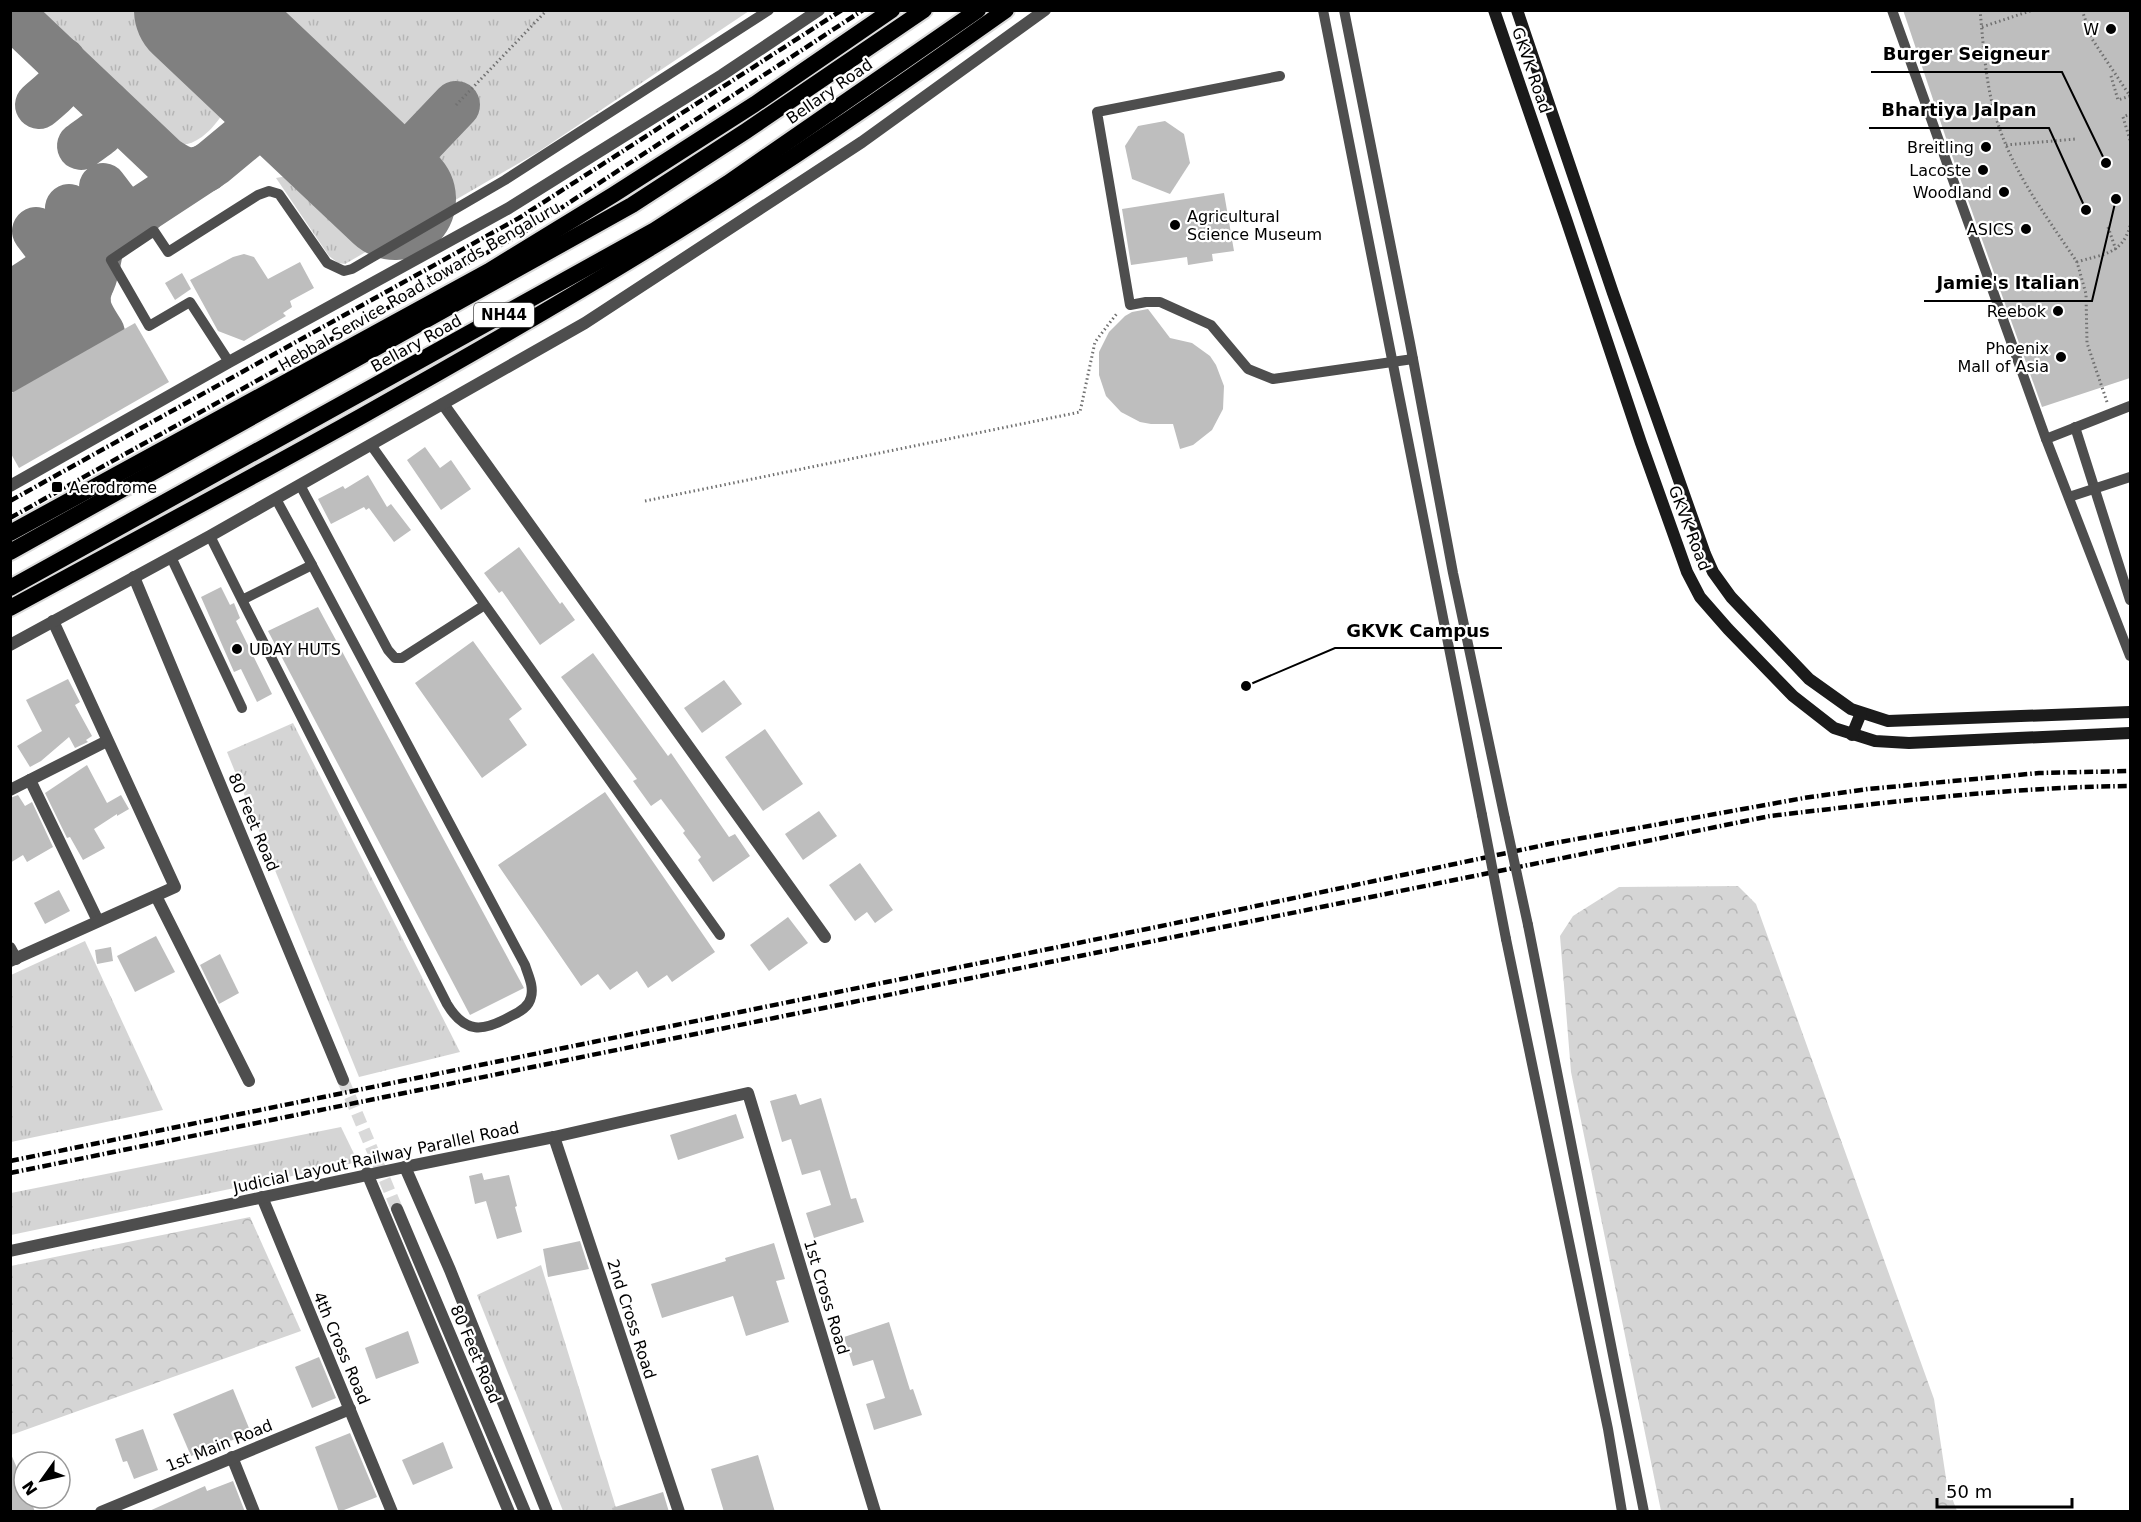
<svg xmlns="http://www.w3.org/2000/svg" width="2141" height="1522" font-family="'DejaVu Sans',sans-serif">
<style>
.grass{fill:url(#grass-tufts)}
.forest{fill:url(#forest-crowns)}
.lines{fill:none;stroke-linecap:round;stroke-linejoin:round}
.taxiway{stroke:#808080;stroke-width:48}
.runway{stroke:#808080;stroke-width:122}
.building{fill:#bebebe}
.tertiary-tunnel{stroke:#d9d9d9;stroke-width:12;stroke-dasharray:12 6;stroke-linecap:butt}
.trunk-casing{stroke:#dbdbdb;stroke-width:20}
.path{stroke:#707070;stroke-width:3;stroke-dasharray:1.5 3;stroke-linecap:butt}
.service{stroke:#4e4e4e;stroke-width:10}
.minor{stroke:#4e4e4e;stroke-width:12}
.tertiary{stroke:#4e4e4e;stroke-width:12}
.secondary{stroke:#1b1b1b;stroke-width:12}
.trunk{stroke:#000;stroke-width:16}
.rail{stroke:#000;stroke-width:4.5;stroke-dasharray:9 3 1.5 3;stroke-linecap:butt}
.service-bridge{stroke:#4e4e4e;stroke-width:10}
.poi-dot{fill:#000;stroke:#fff;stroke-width:2}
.labels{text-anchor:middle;stroke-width:4.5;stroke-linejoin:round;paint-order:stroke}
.shield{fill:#fff;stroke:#4c4c4c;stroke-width:1.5}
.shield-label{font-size:15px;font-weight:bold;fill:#000}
.poi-label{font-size:16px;fill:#000;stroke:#fff;text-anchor:end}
.street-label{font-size:16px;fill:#000;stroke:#fff}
.leader{fill:none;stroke:#000;stroke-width:2}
.callout-dot{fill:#000;stroke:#fff;stroke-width:2}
.callout-label{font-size:18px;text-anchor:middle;font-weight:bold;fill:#000;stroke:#fff;stroke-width:4.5;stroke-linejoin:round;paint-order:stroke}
</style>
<defs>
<pattern id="grass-tufts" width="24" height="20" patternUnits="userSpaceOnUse" patternTransform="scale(1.5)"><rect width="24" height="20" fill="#d5d5d5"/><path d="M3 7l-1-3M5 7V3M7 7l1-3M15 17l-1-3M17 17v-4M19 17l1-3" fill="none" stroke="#b5b5b5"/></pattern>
<pattern id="forest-crowns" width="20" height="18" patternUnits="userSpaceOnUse" patternTransform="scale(1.5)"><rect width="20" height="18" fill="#d5d5d5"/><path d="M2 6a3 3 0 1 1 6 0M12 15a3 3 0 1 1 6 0" fill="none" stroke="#b5b5b5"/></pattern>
</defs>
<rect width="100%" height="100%" fill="#fff"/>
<!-- grass -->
<g class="grass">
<path d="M37,11H154L226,78C243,99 202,150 179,144Z"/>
<path d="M236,11H749L538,152L345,264L338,263L329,256L276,178C316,169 350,196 379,220L473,116L441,89L386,148L380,145Z"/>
<path d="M293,723L460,1052L359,1077L227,752Z"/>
<path d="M85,941L163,1110L11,1142V975Z"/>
<path d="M341,1127L358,1162L11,1235V1193Z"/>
<path d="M541,1265L617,1511H563L477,1295Z"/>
</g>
<!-- forest -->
<g class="forest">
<path d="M1738,886L1756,904L1934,1399L1947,1485L1957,1511H1661L1571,1072L1560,936L1573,916L1619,887Z"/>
<path d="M250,1217L301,1331L11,1435V1266Z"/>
</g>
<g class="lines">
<!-- taxiway -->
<g class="taxiway">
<path d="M10,13L165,160C180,170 189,175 206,168"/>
<path d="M39,105C53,92 72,82 62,61"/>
<path d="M81,146C97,133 117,127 106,104"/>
<path d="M357,164C372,175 381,178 397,167L456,105"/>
<path d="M103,187C114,201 122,218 142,210"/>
<path d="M69,208L88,233L98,235L110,231"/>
<path d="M36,231L55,256L66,258L72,256"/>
<path d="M89,286C82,306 91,317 101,333"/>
<path d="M10,296L213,163L266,119L279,105L282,98L275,86"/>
<path d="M54,308L48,317L49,328L64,353"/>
<path d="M19,328C5,343 20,359 28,374"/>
<path d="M10,332L89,286C100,268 94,247 110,231"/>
</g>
<!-- runway -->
<path class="runway" d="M195,10L395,199"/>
</g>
<!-- building -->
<g class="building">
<path d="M1903,10H2130V378L2042,407L1950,150Z"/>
<path d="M1165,121L1184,134L1190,163L1170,194L1132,179L1125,146L1138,126Z"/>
<path d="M1224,193L1234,251L1212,254L1213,261L1188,265L1187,257L1131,265L1122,209Z"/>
<path d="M244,254L254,257L268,279L300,262L314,288L290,301L292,307L283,313L286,316L244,341L218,331L190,280L233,257Z"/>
<path d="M182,273L191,289L175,300L165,283Z"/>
<path d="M1148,309L1170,338L1192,343L1210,356L1216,365L1224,386L1223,409L1212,430L1193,445L1180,449L1173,424H1151L1140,422L1121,412L1106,396L1099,375V352L1109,332L1125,316L1132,312Z"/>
<path d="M135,323L169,382L19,468L10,452V394Z"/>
<path d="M425,447L440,468L451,460L471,489L441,510L407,460Z"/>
<path d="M368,475L387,507L391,504L411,530L394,542L369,508L366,510L364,507L331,524L318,499L343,486L345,489Z"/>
<path d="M519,547L560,604L562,602L575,620L540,645L502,591L499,593L484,573Z"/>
<path d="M221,587L230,605L234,603L240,618L236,621L272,694L257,702L241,669L234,672L201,597Z"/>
<path d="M318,607L524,988L470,1015L268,631Z"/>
<path d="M473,641L522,709L509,719L527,745L482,778L415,683Z"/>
<path d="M593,653L668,756L671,753L729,837L735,834L750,856L713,882L698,860L701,857L683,833L685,831L661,799L651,806L633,781L637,779L561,677Z"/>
<path d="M68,679L80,702L75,705L92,736L86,740L88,742L75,748L69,737L41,761L30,767L17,746L42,731L26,700Z"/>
<path d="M724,680L742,704L702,733L684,708Z"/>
<path d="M765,729L803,784L763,811L725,757Z"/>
<path d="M87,765L107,803L121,795L129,809L117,816V814L94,829L105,848L83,860L70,837L67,838L45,793Z"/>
<path d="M605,792L715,952L672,982L667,975L648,988L637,971L610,990L598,974L581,986L498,865Z"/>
<path d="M18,795L25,806L32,802L53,847L27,862L23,855L10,863V798Z"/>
<path d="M819,811L837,836L803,860L785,834Z"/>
<path d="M860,863L893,910L875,923L867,912L855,921L829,885Z"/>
<path d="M59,890L70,911L45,924L34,903Z"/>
<path d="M788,917L808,943L769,971L750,945Z"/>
<path d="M156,936L175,972L135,992L117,956Z"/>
<path d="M111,947L113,961L97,964L95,950Z"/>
<path d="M220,954L239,993L219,1004L200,965Z"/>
<path d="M796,1094L800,1105L821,1098L851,1199L856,1198L864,1222L814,1238L806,1213L831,1205L820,1170L802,1175L791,1139L782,1142L770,1101Z"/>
<path d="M736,1114L744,1138L678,1160L670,1135Z"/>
<path d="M482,1173L484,1180L509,1175L517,1206L515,1207L522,1232L497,1239L486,1201L475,1204L469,1176Z"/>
<path d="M580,1241L589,1269L548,1277L543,1249Z"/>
<path d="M774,1243L785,1279L776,1281L789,1322L746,1336L733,1296L662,1318L651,1284L726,1261L725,1258Z"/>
<path d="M889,1322L910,1390L913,1389L922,1415L874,1430L866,1404L885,1398L873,1360L853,1366L844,1337Z"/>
<path d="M408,1331L419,1363L376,1379L365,1348Z"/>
<path d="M319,1357L336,1398L312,1408L295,1367Z"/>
<path d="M233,1389L251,1433L191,1456L173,1414Z"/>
<path d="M143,1429L158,1470L134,1479L127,1461L123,1462L115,1439Z"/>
<path d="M350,1433L377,1497L339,1512L315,1447Z"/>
<path d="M443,1442L453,1468L413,1485L402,1460Z"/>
<path d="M10,1452L24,1484V1498H30L35,1512H10Z"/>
<path d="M758,1455L775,1512H724L711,1469Z"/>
<path d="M233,1481L245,1512H147L205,1486L207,1491Z"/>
<path d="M663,1492L669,1512H613L612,1508Z"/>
</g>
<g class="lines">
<!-- tertiary-tunnel -->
<path class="tertiary-tunnel" d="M343,1080L397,1209"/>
<!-- trunk casing -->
<g class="trunk-casing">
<g id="trunk">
<path d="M10,533L489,271L613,195L755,104L892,10"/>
<path d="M10,552L632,205L746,131L924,10"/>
<path d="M10,588L655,230L728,183L978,10"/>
<path d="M10,608C226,491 443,375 652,247C773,173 890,92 1006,10"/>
</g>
</g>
<!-- path -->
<g class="path">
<path d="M1980,10C1983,41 1985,73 1992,103C2007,165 2042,210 2077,262"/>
<path d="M2082,10L2092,39L2130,96"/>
<path d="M1982,27L2033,10"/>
<path d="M2111,76L2118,100L2130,96"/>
<path d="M456,105L547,10"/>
<path d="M2130,140L2123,117L2130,114"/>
<path d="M2006,145L2076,139"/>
<path d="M2108,227L2116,250"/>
<path d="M2107,402L2087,343L2086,294L2077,262C2102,254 2122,255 2130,226"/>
<path d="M645,501L1080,412L1095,342L1118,312"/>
</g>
<!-- service -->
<g class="service">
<path d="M1323,10L1482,815"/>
<path d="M1344,10L1410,343L1453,573L1505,819"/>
<path d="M1892,10L2046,439"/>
<path d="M1280,76L1097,112L1130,305L1146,302H1160L1211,325L1248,369L1273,379L1413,359"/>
<path d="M229,362L190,302L149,326L111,260L154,231L168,252L258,195L269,191L279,194L327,263L344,271L352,269L505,180L769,10"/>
<path d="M2130,406L2046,439L2130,656"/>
<path d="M2075,427L2130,600"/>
<path d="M371,445L720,935"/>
<path d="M300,485L388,650L395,658H402L483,606"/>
<path d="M2069,497L2130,477"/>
<path d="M276,499L312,565"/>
<path d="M210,536L242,600L447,1004C465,1034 483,1032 511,1016C520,1012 529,1007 531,997C534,986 528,975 525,965L312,565L242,600"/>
<path d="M171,557L242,708"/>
<path d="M1528,925L1644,1512"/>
<path d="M1506,939L1608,1429L1622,1512"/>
</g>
<!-- minor -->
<g class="minor">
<path d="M443,404L825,937"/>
<path d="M30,780L98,921"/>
<path d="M10,790L107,741"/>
<path d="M156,896L249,1081"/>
<path d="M10,948L16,959"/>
<path d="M10,961L175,887L53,621"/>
<path d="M554,1137L679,1512"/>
<path d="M405,1167L554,1137L748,1093L875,1512"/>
<path d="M262,1197L392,1512"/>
<path d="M232,1457L254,1512"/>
<path d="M101,1512L350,1409"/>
</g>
<!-- tertiary -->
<g class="tertiary">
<path d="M10,486L229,362L509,208L722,75L819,10"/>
<path d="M134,577L343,1080"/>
<path d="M10,645L210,536L585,323L862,142L1045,10"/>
<path d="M367,1173L509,1512"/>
<path d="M397,1209L525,1512"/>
<path d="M10,1251L405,1167L450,1270L547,1512"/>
</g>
<!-- secondary -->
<g class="secondary">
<path d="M1494,10L1566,219L1641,443L1687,572L1700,597L1728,629L1793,696L1834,728L1875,741L1909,743L2130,733"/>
<path d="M1517,10L1613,293L1705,554L1713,572L1731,597L1809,679L1851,709L1888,721L2130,712"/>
<path d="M1852,735L1861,713"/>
</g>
<!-- trunk -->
<use href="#trunk" class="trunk"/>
<!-- rail -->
<g class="rail">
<path d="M10,501L519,218L842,10"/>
<path d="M10,518L526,231L863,10"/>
<path d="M10,1161L1171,924L1549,844L1804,798L1868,789L2039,773L2130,771"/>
<path d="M10,1173L1770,816C1890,802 2010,787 2130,786"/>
</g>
<!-- service-bridge -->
<g class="service-bridge">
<path d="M1482,815L1506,939"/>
<path d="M1505,819L1528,925"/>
</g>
</g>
<!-- markers -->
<g class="poi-dot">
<circle cx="2111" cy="29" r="6"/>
<circle cx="1986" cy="147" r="6"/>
<circle cx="1983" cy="170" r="6"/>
<circle cx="2004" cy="192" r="6"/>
<circle cx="1175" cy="225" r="6"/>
<circle cx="2026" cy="229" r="6"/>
<circle cx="2058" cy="311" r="6"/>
<circle cx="2061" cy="357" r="6"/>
<rect x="51" y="481" width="12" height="12" rx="3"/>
<circle cx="237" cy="649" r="6"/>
</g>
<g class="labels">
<!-- shield labels -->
<rect class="shield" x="474" y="303" width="60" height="24" rx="4.5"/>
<g class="shield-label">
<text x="504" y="320">NH44</text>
</g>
<!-- poi labels -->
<g class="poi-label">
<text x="2099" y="35">W</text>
<text x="1974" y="153">Breitling</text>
<text x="1971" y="176">Lacoste</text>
<text x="1992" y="198">Woodland</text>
<text x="1187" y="222" text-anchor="start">Agricultural<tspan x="1187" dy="18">Science Museum</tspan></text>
<text x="2014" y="235">ASICS</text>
<text x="2046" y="317">Reebok</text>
<text x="2049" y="354">Phoenix<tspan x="2049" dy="18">Mall of Asia</tspan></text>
<text x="69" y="493" text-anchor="start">Aerodrome</text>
<text x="249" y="655" text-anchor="start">UDAY HUTS</text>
</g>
<!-- street labels -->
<g class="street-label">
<text transform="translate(1532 70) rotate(71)" y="6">GKVK Road</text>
<text transform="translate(829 91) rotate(-35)" y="6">Bellary Road</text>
<text transform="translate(419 286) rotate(-30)" y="6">Hebbal Service Road towards Bengaluru</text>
<text transform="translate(416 343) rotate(-29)" y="6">Bellary Road</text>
<text transform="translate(1690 528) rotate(69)" y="6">GKVK Road</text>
<text transform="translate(254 822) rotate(67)" y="6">80 Feet Road</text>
<text transform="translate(376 1157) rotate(-12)" y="6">Judicial Layout Railway Parallel Road</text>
<text transform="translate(827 1297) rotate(73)" y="6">1st Cross Road</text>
<text transform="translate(632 1319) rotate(72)" y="6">2nd Cross Road</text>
<text transform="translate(342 1348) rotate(67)" y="6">4th Cross Road</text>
<text transform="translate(476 1354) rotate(67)" y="6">80 Feet Road</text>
<text transform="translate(219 1445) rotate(-22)" y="6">1st Main Road</text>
</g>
</g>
<!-- callouts -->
<path class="leader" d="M2106 163L2062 72H1871M2086 210L2049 128H1869M2116 199L2092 301H1924M1246 686L1335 648H1502"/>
<g class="callout-dot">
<circle cx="2106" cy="163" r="6"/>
<circle cx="2086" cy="210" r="6"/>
<circle cx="2116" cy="199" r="6"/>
<circle cx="1246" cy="686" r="6"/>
</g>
<g class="callout-label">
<text x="1966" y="60">Burger Seigneur</text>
<text x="1959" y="116">Bhartiya Jalpan</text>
<text x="2008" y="289">Jamie's Italian</text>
<text x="1418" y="637">GKVK Campus</text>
</g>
<!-- border -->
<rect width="2141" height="1522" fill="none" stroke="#000000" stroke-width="24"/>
<!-- north arrow -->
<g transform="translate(42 1480) rotate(236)"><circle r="28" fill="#ffffff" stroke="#999999" stroke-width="1.5"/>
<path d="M0-4.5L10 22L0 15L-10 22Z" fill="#000000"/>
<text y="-9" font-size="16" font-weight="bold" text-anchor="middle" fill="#000000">N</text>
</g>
<!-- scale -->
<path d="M1937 1498v9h135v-9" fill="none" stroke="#000000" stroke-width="3"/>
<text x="1946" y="1498" font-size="18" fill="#000000" stroke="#ffffff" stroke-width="4.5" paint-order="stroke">50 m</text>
</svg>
